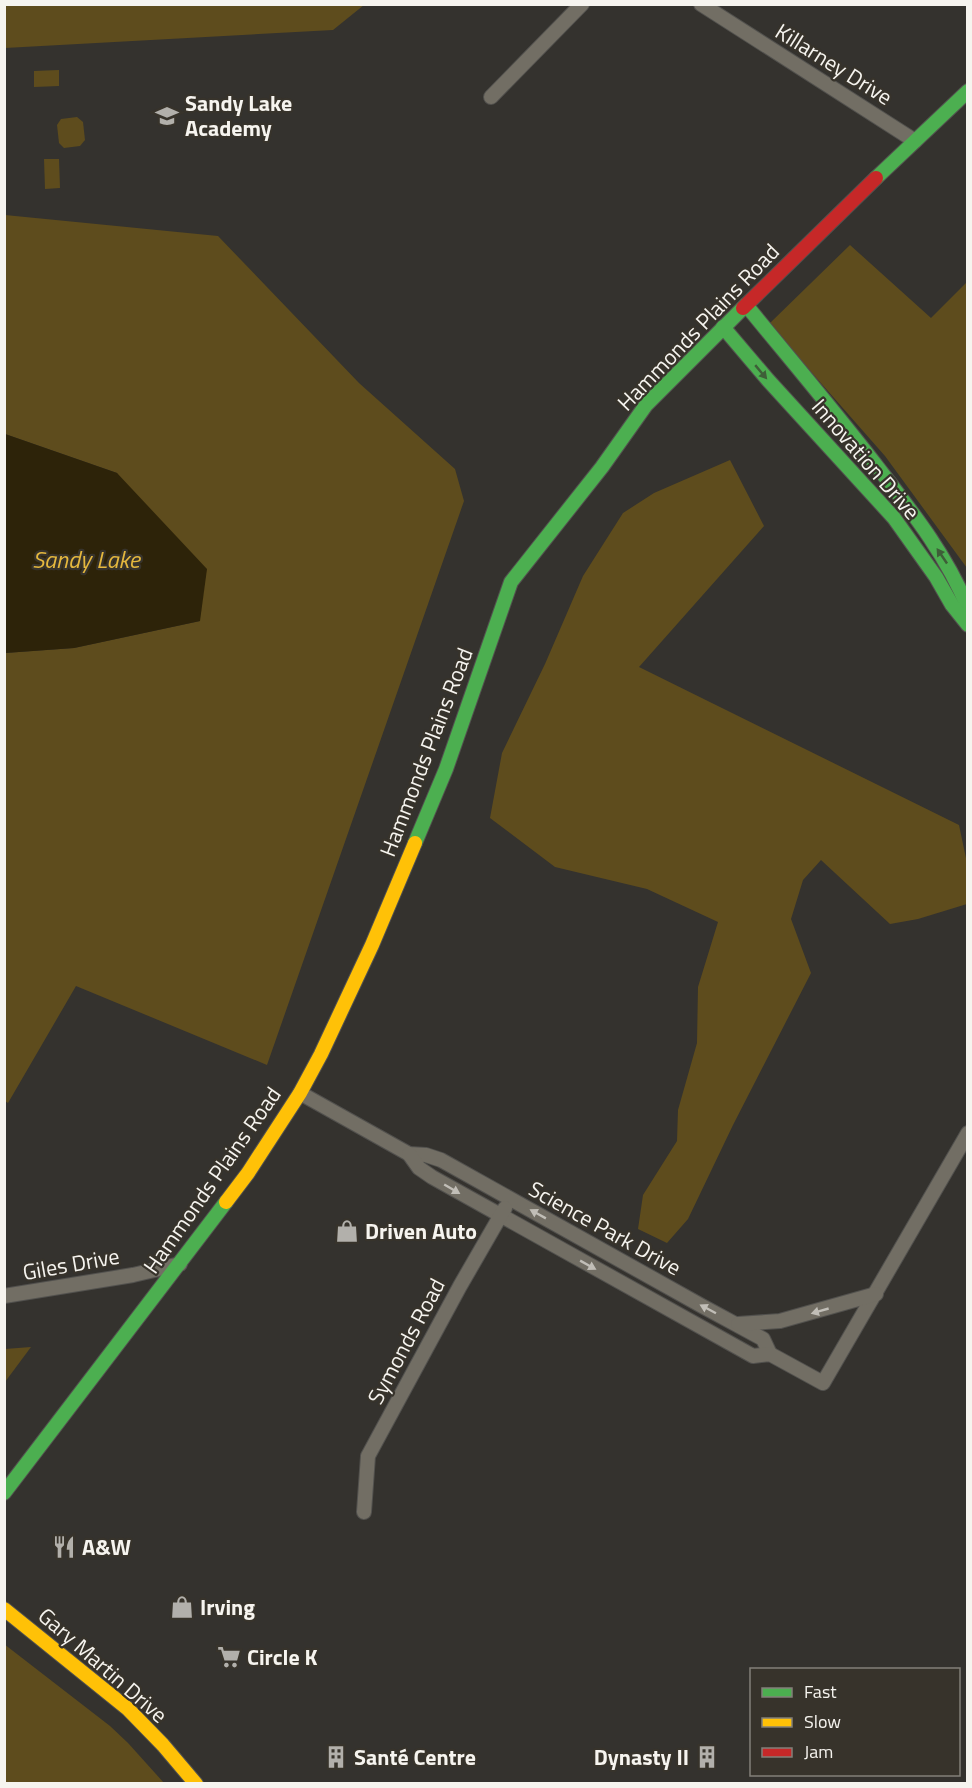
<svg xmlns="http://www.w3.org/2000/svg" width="972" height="1788" font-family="'Titillium Web',sans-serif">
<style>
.green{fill:#5e4c1d}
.water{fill:#2d2309}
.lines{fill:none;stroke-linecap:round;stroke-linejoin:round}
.street-casing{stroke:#52514e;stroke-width:16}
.fast-casing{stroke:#52514e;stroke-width:16}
.slow-casing{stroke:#52514e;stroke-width:16}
.jam-casing{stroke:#52514e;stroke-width:16}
.street{stroke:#726e64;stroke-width:14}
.fast{stroke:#4caf50;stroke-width:14}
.slow{stroke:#ffc107;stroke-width:14}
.jam{stroke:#c62828;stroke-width:14}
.oneway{fill:#3e5e38}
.oneway2{fill:#c1beb7}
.labels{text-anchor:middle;stroke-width:4.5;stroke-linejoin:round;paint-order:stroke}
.street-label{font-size:22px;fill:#f6f4ef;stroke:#37332b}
.poi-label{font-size:22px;font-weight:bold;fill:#f6f4ef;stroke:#37332b;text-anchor:start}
.water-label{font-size:24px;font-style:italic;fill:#e5b83e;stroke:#37332b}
</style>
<rect width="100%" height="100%" fill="#34322e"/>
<!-- green -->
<g class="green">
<path d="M5,4H364V5L333,30L5,48Z"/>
<path d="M59,70V86L34,87V71Z"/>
<path d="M77,117L83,122L85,140L80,146L64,148L59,143L57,125L61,119Z"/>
<path d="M44,159H59L60,188L45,189Z"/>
<path d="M5,215L218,236L359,383L455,469L464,501L267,1065L76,986L8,1103L5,1101V653L74,648L200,621L117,473L5,434Z"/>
<path d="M850,245L931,318L967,282V568L885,456L769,324Z"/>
<path d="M730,460L764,526L639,667L959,825L967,863V904L918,919L890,924L821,860L803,880L791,919L811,973L733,1125L688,1219L667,1243L638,1229L643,1195L677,1141L678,1110L697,1043L698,987L718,922L647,889L555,867L490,818L502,753L545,664L583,576L623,513L654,493Z"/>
<path d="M31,1347L5,1382V1349Z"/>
<path d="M4,1644L110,1726L128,1743L164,1783H5Z"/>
</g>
<!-- water -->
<path class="water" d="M5,434L117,473L207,569L200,621L74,648L5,653Z"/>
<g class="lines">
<!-- street casing -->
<g class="street-casing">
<g id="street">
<path d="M701,4L915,141"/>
<path d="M491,97L582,4"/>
<path d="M300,1093L409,1154L426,1155L441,1160L702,1306L763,1339L770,1354"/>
<path d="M409,1154L419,1168L432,1177L753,1356L770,1354L823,1383L968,1133"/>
<path d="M4,1296L133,1275L180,1264"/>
<path d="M738,1324L780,1321L876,1294"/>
<path d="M364,1512L368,1456L460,1286L505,1208"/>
</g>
</g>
<!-- fast casing -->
<g class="fast-casing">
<g id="fast">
<path d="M876,178L968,91"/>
<path d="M746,305C791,360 836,413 879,469C913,513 947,556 968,608"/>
<path d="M723,327L768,380L894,518L936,577L952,605L968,625"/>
<path d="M415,843L446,769L511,582L602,467L646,405L743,308"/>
<path d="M4,1493L226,1202"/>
</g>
</g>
<!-- slow casing -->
<g class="slow-casing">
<g id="slow">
<path d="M226,1202L248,1173L300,1093L321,1054L372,945L415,843"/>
<path d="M4,1609L128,1709L163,1745L196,1784"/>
</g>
</g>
<!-- jam casing -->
<g class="jam-casing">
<path id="jam" d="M743,308L876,178"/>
</g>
<!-- street -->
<use href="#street" class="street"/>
<!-- fast -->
<use href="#fast" class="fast"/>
<!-- slow -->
<use href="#slow" class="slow"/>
<!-- jam -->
<use href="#jam" class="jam"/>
</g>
<!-- one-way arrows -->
<defs><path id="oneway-solid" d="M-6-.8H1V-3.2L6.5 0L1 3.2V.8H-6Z" transform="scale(1.5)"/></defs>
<g class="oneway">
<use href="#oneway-solid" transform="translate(761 372) rotate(50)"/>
<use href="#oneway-solid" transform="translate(942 556) rotate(-124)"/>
</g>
<g class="oneway2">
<use href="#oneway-solid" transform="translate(452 1189) rotate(30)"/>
<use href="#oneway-solid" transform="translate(538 1214) rotate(-151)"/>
<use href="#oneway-solid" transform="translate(588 1265) rotate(29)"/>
<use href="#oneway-solid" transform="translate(708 1309) rotate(-152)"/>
<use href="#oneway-solid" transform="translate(820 1311) rotate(164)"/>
</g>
<!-- icons -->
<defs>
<g id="school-bare" transform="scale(1.8)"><path d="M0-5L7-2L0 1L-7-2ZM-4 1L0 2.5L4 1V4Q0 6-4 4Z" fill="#b2b0ab" stroke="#37332b" stroke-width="2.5" paint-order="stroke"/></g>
<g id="shop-bare" transform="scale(1.8)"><path d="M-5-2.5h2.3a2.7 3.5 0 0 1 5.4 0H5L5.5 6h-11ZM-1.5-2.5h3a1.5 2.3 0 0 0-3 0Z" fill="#b2b0ab" stroke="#37332b" stroke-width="2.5" paint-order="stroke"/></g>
<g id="restaurant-bare" transform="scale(1.8)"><path d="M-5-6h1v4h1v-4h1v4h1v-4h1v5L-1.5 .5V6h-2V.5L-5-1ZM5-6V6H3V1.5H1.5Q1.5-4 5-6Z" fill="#b2b0ab" stroke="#37332b" stroke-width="2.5" paint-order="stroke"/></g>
<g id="supermarket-bare" transform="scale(1.8)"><path d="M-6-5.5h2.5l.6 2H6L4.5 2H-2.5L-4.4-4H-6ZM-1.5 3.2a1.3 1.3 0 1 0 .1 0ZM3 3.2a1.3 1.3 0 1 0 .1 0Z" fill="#b2b0ab" stroke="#37332b" stroke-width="2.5" paint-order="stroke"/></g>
<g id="building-bare" transform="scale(1.8)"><path d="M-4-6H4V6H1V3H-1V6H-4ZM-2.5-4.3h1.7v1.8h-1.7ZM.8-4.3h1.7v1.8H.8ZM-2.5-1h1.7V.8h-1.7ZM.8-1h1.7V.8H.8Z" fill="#b2b0ab" stroke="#37332b" stroke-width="2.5" paint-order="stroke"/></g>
</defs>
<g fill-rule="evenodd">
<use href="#school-bare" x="167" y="116"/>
<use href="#shop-bare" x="347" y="1231"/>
<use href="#restaurant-bare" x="64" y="1547"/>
<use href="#shop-bare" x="182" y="1607"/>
<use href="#supermarket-bare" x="229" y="1657"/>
<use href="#building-bare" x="336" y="1757"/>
<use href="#building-bare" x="707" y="1757"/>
</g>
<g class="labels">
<!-- street labels -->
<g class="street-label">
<text transform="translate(834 64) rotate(32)" y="8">Killarney Drive</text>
<text transform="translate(698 327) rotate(-46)" y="8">Hammonds Plains Road</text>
<text transform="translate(866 459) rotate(49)" y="8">Innovation Drive</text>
<text transform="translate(426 752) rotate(-69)" y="8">Hammonds Plains Road</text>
<text transform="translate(212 1180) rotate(-55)" y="8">Hammonds Plains Road</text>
<text transform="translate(605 1228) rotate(29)" y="8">Science Park Drive</text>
<text transform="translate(71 1264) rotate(-10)" y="8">Giles Drive</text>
<text transform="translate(406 1341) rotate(-62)" y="8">Symonds Road</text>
<text transform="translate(103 1665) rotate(41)" y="8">Gary Martin Drive</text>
</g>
<!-- poi labels -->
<g class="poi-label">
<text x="185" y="111">Sandy Lake<tspan x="185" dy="25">Academy</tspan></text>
<text x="365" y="1239">Driven Auto</text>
<text x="82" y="1555">A&amp;W</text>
<text x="200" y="1615">Irving</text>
<text x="247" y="1665">Circle K</text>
<text x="354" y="1765">Santé Centre</text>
<text x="689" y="1765" text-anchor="end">Dynasty II</text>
</g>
<!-- water labels -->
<g class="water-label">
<text x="86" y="568">Sandy Lake</text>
</g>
</g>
<!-- border -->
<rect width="972" height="1788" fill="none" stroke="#f6f4ef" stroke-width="12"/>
<!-- legend -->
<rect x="750" y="1668" width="210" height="108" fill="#37332b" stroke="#838079" stroke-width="1.5"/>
<rect x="762" y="1688" width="30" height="9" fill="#4caf50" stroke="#838079" stroke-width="1.5"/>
<text x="804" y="1698" font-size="18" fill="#f6f4ef">Fast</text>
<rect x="762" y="1718" width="30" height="9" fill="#ffc107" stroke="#838079" stroke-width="1.5"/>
<text x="804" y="1728" font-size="18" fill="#f6f4ef">Slow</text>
<rect x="762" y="1748" width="30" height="9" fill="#c62828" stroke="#838079" stroke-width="1.5"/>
<text x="804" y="1758" font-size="18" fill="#f6f4ef">Jam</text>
</svg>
